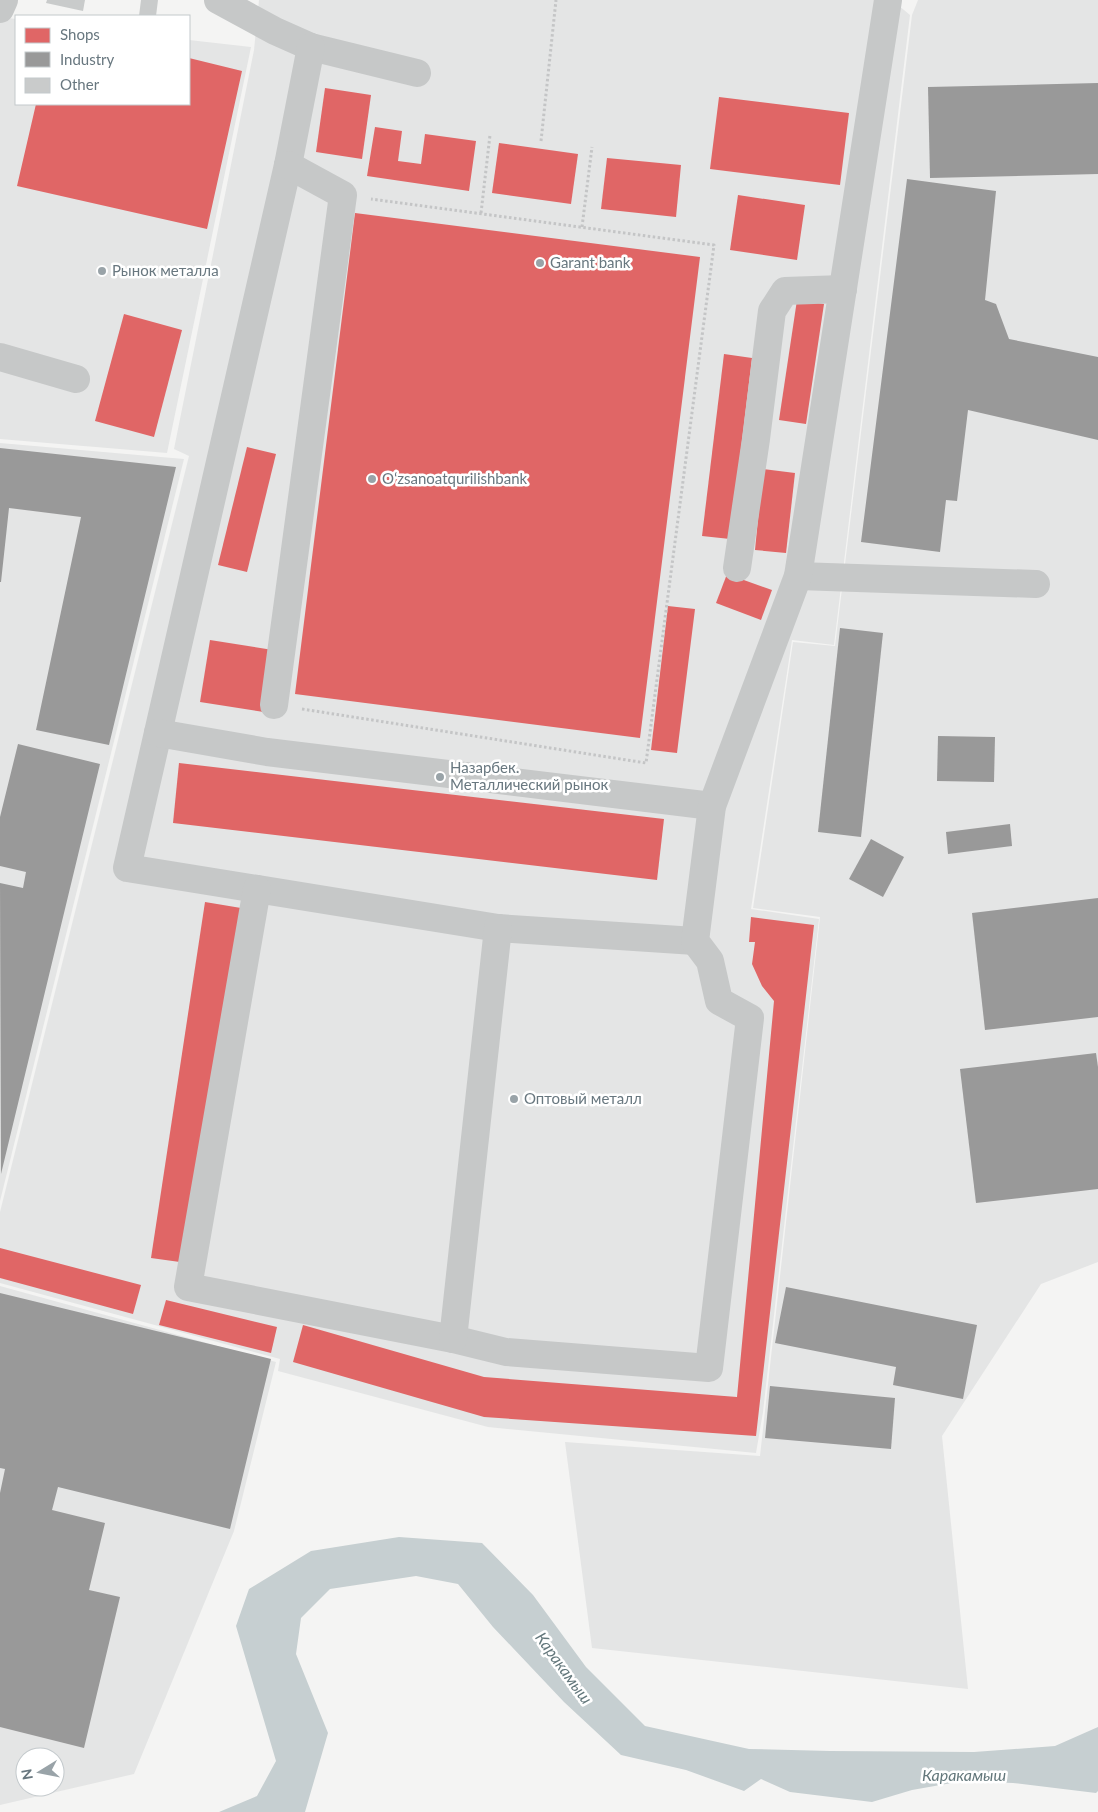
<svg xmlns="http://www.w3.org/2000/svg" width="1098" height="1812" font-family="Lato,sans-serif">
<style>
.built{fill:#e4e5e5;fill-rule:evenodd}
.water{fill:#c6cfd1}
.shops{fill:#e06666}
.industry{fill:#999}
.building{fill:#c9cbcb}
.lines{fill:none;stroke-linecap:round;stroke-linejoin:round}
.path{stroke:#c4c5c6;stroke-width:3;stroke-dasharray:2.5 2.5;stroke-linecap:butt}
.minor{stroke:#c6c8c8;stroke-width:28}
.poi-dot{fill:#99a3a8;stroke:#fff;stroke-width:2}
.labels{text-anchor:middle;stroke-width:5;stroke-linejoin:round;paint-order:stroke}
.poi-label{font-size:15px;fill:#68777f;stroke:#fff;text-anchor:start}
.water-label{font-size:16px;font-style:italic;fill:#63777b;stroke:#fff}
</style>
<rect width="100%" height="100%" fill="#f4f4f3"/>
<!-- built -->
<g class="built">
<path d="M259,0H892L910,15L834,645L792,640L751,909L819,919L763,1412L756,1453L488,1427L278,1371L280,1359L0,1283V1212L189,456L174,449L254,50Z"/>
<path d="M918,0H1098V1262L1041,1284L942,1436L968,1689L592,1648L565,1442L760,1456L820,917L753,908L793,642L835,646L912,15Z"/>
<path d="M0,17L16,19V104H189V40L251,47L167,453L0,439Z"/>
<path d="M0,443L184,459L0,1201Z"/>
<path d="M0,1286L276,1362L234,1531L134,1774L0,1805ZM25,1757H55V1787H25Z"/>
</g>
<!-- water -->
<path class="water" d="M399,1537L482,1543L533,1595L586,1667L645,1726L749,1749L830,1751L974,1752L1055,1746L1098,1727V1791L1096,1793L1013,1783L963,1781L912,1790L872,1802L790,1792L761,1779L744,1791L686,1770L621,1755L564,1702L493,1627L458,1584L416,1576L330,1589L301,1618L296,1654L328,1733L305,1812H219L257,1796L276,1761L236,1626L249,1589L311,1551Z"/>
<!-- shops -->
<g class="shops">
<path d="M189,58L242,71L207,229L17,186L36,104H189Z"/>
<path d="M325,88L371,95L362,159L316,152Z"/>
<path d="M719,97L849,113L840,185L710,169Z"/>
<path d="M375,127L402,131L398,161L421,164L425,134L476,141L469,191L367,176Z"/>
<path d="M499,143L578,154L571,204L492,193Z"/>
<path d="M607,158L681,165L676,217L601,209Z"/>
<path d="M738,195L805,205L797,260L730,250Z"/>
<path d="M355,213L700,257L640,738L295,694Z"/>
<path d="M797,300L824,304L806,424L779,420Z"/>
<path d="M124,314L182,330L154,437L95,421Z"/>
<path d="M724,354L752,358L730,539L702,536Z"/>
<path d="M247,447L276,454L247,572L218,565Z"/>
<path d="M763,469L795,473L786,553L755,550Z"/>
<path d="M727,574L772,590L761,620L716,603Z"/>
<path d="M668,606L695,609L677,753L651,750Z"/>
<path d="M210,640L279,651L270,713L200,702Z"/>
<path d="M179,763L664,819L657,880L173,823Z"/>
<path d="M205,902L241,908L187,1263L151,1258Z"/>
<path d="M751,917L814,925L756,1436L484,1417L293,1362L303,1325L484,1377L737,1397L774,1001L762,986L752,964L755,942H749Z"/>
<path d="M0,1248L141,1285L133,1314L0,1278Z"/>
<path d="M166,1300L277,1327L271,1353L159,1325Z"/>
</g>
<!-- industry -->
<g class="industry">
<path d="M1098,83V174L930,178L928,87Z"/>
<path d="M907,179L996,191L985,300L996,304L1009,339L1098,357V440L968,410L957,501L946,500L940,552L861,542Z"/>
<path d="M0,448L176,467L109,745L36,730L81,517L9,508L1,582H0Z"/>
<path d="M840,628L883,633L861,837L818,832Z"/>
<path d="M938,736L995,737L994,782L937,781Z"/>
<path d="M18,744L100,764L1,1174L0,883L23,888L26,872L0,866V817Z"/>
<path d="M1010,824L1012,846L948,854L946,832Z"/>
<path d="M871,839L904,857L883,897L849,879Z"/>
<path d="M1098,898V1017L985,1030L972,913Z"/>
<path d="M1096,1053L1098,1067V1189L976,1203L960,1069Z"/>
<path d="M786,1287L977,1325L963,1399L893,1385L896,1367L775,1343Z"/>
<path d="M0,1293L271,1359L230,1529L58,1487L52,1510L105,1523L89,1590L120,1597L84,1748L0,1727V1493L5,1469L0,1468Z"/>
<path d="M770,1386L895,1398L891,1449L765,1438Z"/>
</g>
<!-- building -->
<g class="building">
<path d="M47,0H85L83,11L46,3Z"/>
<path d="M141,0H158L156,16H139Z"/>
</g>
<g class="lines">
<!-- path -->
<g class="path">
<path d="M541,141L556,0"/>
<path d="M481,213L490,135"/>
<path d="M582,227L592,147"/>
<path d="M302,709L646,763L714,245L371,199"/>
</g>
<!-- minor -->
<g class="minor">
<path d="M218,0L275,31L311,47L417,73"/>
<path d="M0,9L4,0"/>
<path d="M311,47L288,165L127,868L498,928L695,941"/>
<path d="M0,357L76,379"/>
<path d="M737,568L756,439L772,311L785,291L843,289"/>
<path d="M798,576L1036,584"/>
<path d="M274,705L343,195L288,165"/>
<path d="M158,733L267,752L712,806"/>
<path d="M257,889L188,1287L453,1339L506,1352L709,1368L750,1018L719,1001L710,961L695,941L712,806L798,576L888,0"/>
<path d="M453,1339L498,928"/>
</g>
</g>
<!-- markers -->
<g class="poi-dot">
<circle cx="540" cy="263" r="5"/>
<circle cx="102" cy="271" r="5"/>
<circle cx="372" cy="479" r="5"/>
<circle cx="440" cy="777" r="5"/>
<circle cx="514" cy="1099" r="5"/>
</g>
<g class="labels">
<!-- poi labels -->
<g class="poi-label">
<text x="550" y="268">Garant bank</text>
<text x="112" y="276">Рынок металла</text>
<text x="382" y="484">Oʻzsanoatqurilishbank</text>
<text x="450" y="773">Назарбек.<tspan x="450" dy="17">Металлический рынок</tspan></text>
<text x="524" y="1104">Оптовый металл</text>
</g>
<!-- water labels -->
<g class="water-label">
<text transform="translate(564 1668) rotate(54)" y="6">Каракамыш</text>
<text x="964" y="1781">Каракамыш</text>
</g>
</g>
<!-- legend -->
<rect x="15" y="15" width="175" height="90" fill="#ffffff" stroke="#c3c9cc"/>
<rect x="25" y="28" width="25" height="15" fill="#e06666" stroke="#c3c9cc"/>
<text x="60" y="40" font-size="15" fill="#68777f">Shops</text>
<rect x="25" y="52" width="25" height="15" fill="#999999" stroke="#c3c9cc"/>
<text x="60" y="65" font-size="15" fill="#68777f">Industry</text>
<rect x="25" y="78" width="25" height="15" fill="#c9cbcb" stroke="#c3c9cc"/>
<text x="60" y="90" font-size="15" fill="#68777f">Other</text>
<!-- north arrow -->
<g transform="translate(40 1772) rotate(260)"><circle r="24" fill="#ffffff" stroke="#c3c9cc"/>
<path d="M0-4L9 19L0 12L-9 19Z" fill="#99a3a8"/>
<text y="-8" font-size="14" font-weight="bold" text-anchor="middle" fill="#68777f">N</text>
</g>
</svg>
